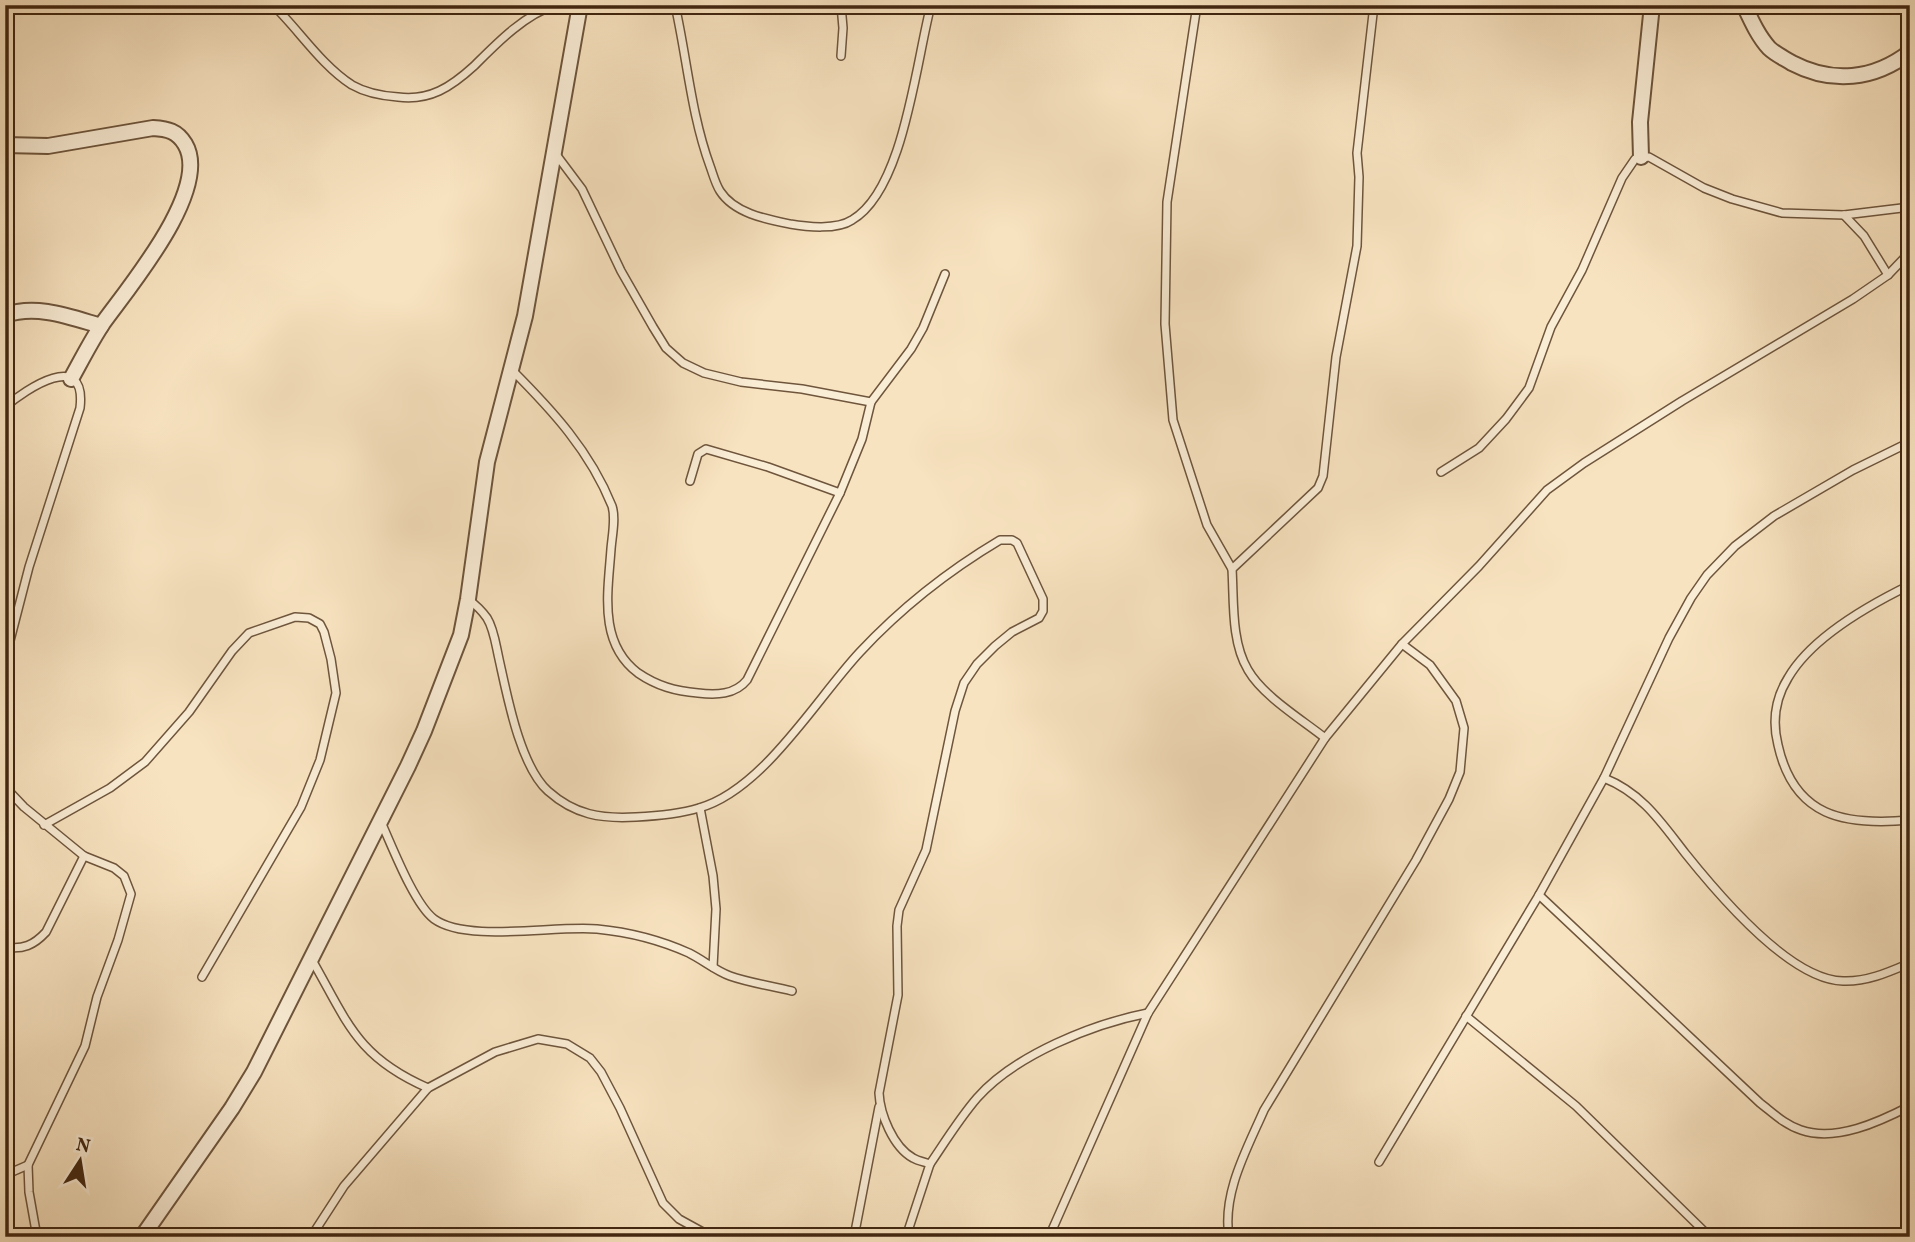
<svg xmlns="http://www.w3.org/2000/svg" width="1915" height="1242" font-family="Vollkorn,serif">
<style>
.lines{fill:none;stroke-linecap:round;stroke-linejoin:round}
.service-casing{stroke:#6e553c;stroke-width:10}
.minor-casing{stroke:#6e553c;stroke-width:18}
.service{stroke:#faedd6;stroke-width:7}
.minor{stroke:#faedd6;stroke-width:14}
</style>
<rect width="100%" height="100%" fill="#f8e3c0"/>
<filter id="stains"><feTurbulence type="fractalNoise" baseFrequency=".00286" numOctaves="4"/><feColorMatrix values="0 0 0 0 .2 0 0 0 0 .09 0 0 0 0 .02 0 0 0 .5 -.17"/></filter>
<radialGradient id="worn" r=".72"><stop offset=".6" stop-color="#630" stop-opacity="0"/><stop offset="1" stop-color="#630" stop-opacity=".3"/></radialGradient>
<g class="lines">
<!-- service casing -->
<g class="service-casing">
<g id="service">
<path d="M273,5C299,30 321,65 352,85C366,93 383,96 398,97C430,101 451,87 474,66C496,44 524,15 555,5"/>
<path d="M675,5C687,58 691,114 710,166C713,174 715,183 720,191C734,213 765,219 790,224C807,227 837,230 852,220C904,190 916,61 931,5"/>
<path d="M1197,5L1167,202L1165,324L1173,420L1207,525L1232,569"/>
<path d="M841,56L843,28L841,5"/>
<path d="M555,153L582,189L621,271L653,327L666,348L683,363L704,373L741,382L802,389L871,402"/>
<path d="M1844,215L1864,236L1888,275"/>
<path d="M511,369C552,410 590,451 612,506C616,518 612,536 611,549C608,592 598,643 638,673C657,686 675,691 698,693C716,695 735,695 747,680L840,493L862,439L871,402L911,349L923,328L945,274"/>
<path d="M5,407C26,389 87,348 80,408L29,567L5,660"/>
<path d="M1441,472L1479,448L1506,419L1529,388L1551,327L1582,270L1622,178L1635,159L1649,157L1704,188L1732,199L1782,213L1844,215L1910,207"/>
<path d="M690,481L698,454L706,449L768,467L840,493"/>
<path d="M1910,585C1869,605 1811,638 1788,678C1775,699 1772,721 1778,745C1794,817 1844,826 1910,820"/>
<path d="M469,600C476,605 482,611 487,618C494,629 496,646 499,659C507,695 520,766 548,791C575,815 601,819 636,817C657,816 679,814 699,808C763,790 816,699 860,652C901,608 948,571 1000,540H1012L1017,543L1043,599V611L1039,618L1012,632L995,646L977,664L964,683L955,711L926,850L899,910L897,926L898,995L879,1093C880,1114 893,1147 913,1158C918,1161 925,1162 930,1164C945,1142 959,1119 977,1098C1015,1055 1092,1024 1148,1013"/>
<path d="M1325,738C1301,719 1263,696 1248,670C1231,642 1234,601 1232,569L1318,488L1323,476L1336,357L1357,246L1359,177L1357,153L1374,5"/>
<path d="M1604,778C1642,793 1661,822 1685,853C1717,893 1790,980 1843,981C1867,982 1889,972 1910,963"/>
<path d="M5,787L24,807L84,856L114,868L124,876L131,894L118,940L97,997L85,1046L28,1165L29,1192L37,1237"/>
<path d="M700,808L713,876L716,909L713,967"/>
<path d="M381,822C392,846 414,904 434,919C467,943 555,925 597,929C628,932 660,940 689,953C703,960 716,971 730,976C750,983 772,986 792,991"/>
<path d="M44,825L110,788L145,762L189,712L232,651L249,633L295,617L309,618L320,624L324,632L331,659L336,693L320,760L301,807L202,977"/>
<path d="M1539,895L1760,1103C1773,1113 1785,1125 1801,1130C1836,1142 1879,1122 1910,1106"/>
<path d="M5,947C23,950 34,945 46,932L84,856"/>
<path d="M312,960C348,1023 357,1057 428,1088"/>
<path d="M1466,1016L1576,1106L1710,1237"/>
<path d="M1379,1162L1539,895L1604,778L1669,638L1691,598L1707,575L1735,546L1774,516L1853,470L1910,442"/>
<path d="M5,1175L28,1165"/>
<path d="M311,1237L344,1186L428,1088L495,1052L538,1039L567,1044L590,1058L601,1072L620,1108L663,1203L679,1219L710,1236"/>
<path d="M854,1237L879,1107"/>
<path d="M906,1237L930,1164"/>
<path d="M1049,1237L1148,1013L1325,738L1402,644L1479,566L1547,490L1584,463L1682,401L1853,299L1888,275L1910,252"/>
<path d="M1229,1237C1222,1193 1247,1149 1264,1110L1416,860L1449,799L1460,772L1464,728L1456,701L1430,665L1402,644"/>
</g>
</g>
<!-- minor casing -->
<g class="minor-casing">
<g id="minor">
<path d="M1744,5C1751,20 1758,36 1769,48C1775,54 1784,58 1792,63C1832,84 1874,80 1910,52"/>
<path d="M5,145L48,146L153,128C168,129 177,131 185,144C212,189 128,288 103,323C91,341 81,361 71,379"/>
<path d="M1641,157L1640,122L1652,5"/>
<path d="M5,315C37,304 70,317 101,326"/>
<path d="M142,1237L232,1108L254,1072L408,766L424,731L461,635L468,599L487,462L525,316L580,5"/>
</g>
</g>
<!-- service -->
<use href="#service" class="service"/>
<!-- minor -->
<use href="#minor" class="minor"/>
</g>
<!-- margin -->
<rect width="1915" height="1242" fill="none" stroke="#f8e3c0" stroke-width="28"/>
<rect x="7" y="7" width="1901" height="1228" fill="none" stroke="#402610" stroke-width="3.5"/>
<rect x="14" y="14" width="1887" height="1214" fill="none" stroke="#402610" stroke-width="2"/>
<!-- north arrow -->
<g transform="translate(80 1161) rotate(12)" stroke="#faedd6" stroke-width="5" paint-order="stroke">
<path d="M0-5L12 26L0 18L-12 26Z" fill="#402610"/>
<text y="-10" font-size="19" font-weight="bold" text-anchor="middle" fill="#402610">N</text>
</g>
<rect width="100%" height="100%" filter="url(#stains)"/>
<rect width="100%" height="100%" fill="url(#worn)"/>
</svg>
